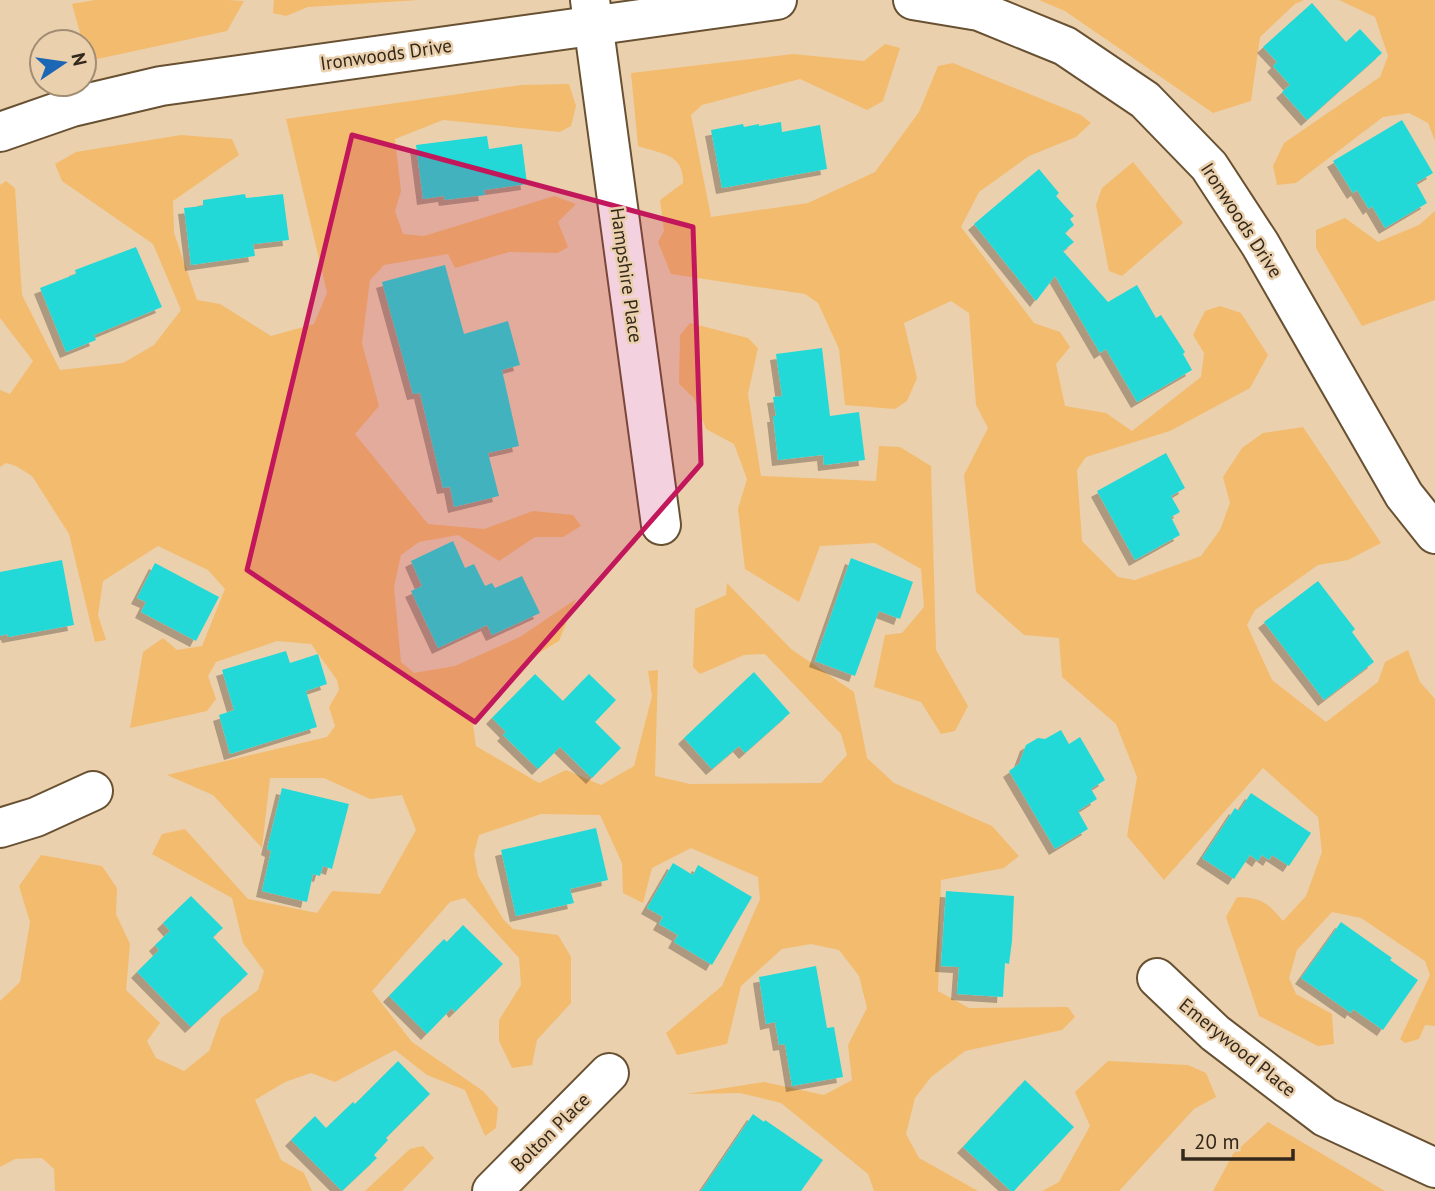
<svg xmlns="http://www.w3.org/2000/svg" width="1435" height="1191" font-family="'PT Sans',sans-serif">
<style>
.green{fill:#f3bb6d}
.building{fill:#24d9d8;filter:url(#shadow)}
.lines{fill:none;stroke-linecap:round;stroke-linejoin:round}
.street-casing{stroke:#685132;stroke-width:42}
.street{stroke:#fff;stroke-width:38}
.marked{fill:#c2185b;fill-opacity:0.2;stroke:#c2185b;stroke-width:5;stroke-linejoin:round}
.labels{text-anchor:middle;stroke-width:5;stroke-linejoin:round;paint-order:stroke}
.street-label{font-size:19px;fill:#33281b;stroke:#ebd0ad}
</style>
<defs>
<filter id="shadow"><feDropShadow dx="-6" dy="6" stdDeviation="0" flood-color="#0004"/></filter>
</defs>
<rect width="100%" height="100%" fill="#ebd0ad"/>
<!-- green -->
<g class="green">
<path d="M95,0H228L244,1L227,31L88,61L72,4Z"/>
<path d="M274,0H419L308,7L286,16L273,13Z"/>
<path d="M1039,0H1304L1295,4L1260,37L1251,101L1213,113L1065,11Z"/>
<path d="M1339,0H1435V141L1428,123L1409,113L1383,117L1296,183L1277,185L1273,166L1284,143L1380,77L1388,56L1375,17Z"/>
<path d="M885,44L900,48L883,101L867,110L800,79L702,105L691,115L711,217L808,203L875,172L919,112L938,66L953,63L1081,115L1091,123L1076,137L1029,156L979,192L961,227L1034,323L1060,332L1070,347L1056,364L1065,406L1106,413L1132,431L1201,377L1204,353L1193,335L1205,311L1220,306L1241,313L1268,355L1250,388L1170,431L1086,457L1077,470L1082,541L1118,577L1135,580L1201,556L1220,530L1230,503L1223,477L1242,448L1263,433L1303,427L1381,543L1348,560L1318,565L1255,610L1247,625L1272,680L1326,722L1378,682L1385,662L1408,650L1420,682L1435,699V1026L1425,1025L1419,1039L1405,1043L1400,1039L1430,975L1425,961L1361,918L1332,912L1297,950L1289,978L1296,994L1332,1014L1334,1044L1318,1046L1259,1016L1226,917L1237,897C1262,898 1267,902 1283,921L1306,896L1322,852L1318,817L1263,768L1164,880L1127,836L1137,777L1116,724L1062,677L1059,638L1024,635L976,592L964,475L988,428L976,405L969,313L951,301L904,323L917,378L907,401L895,409L845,405L839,349L818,303L805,294L671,274L658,242L664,231L660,200L683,183C684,154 662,154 638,146L631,73L793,54L864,61Z"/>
<path d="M569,84L576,106L571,126L560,132L443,120L395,139L401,191L395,211L403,234L424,236L554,196L576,204L558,222L568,247L558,253L509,252L455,268L448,254L384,265L370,280L362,343L379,406L355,434L428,524L484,529L533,511L573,515L581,526L563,537H535L499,561L458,535L419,542L401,555L394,587L401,662L414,673L455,666L520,637L576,599L559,641C523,660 495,691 473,725L476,746L539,783L566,770L601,785L634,766L652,696L648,671L658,670L655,776L690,784L821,783L847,755L841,734L765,654L744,655L700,674L693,667L695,609L726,595L727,583L791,649L854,692L867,758L894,783L992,826L1019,856L1004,868L941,880L938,991L969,1008L1068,1007L1075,1017L1062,1030L965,1051L931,1077L915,1098L906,1134L919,1158L978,1191H874L868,1174L781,1103L740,1093L687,1094L764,1082L824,1095L852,1080L848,1045L867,1008L859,976L839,950L811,944L782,949L741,986L727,1044L677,1055L666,1033L722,986L760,899L758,877L691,848L652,868L643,903L623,893L622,863L600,815L541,814L479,835L474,854L478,876L503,919L513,929L558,935L571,957V1003L537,1040L532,1065L512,1068L499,1041V1020L521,985L519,958L465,898L450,902L372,991L412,1042L483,1091L498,1108L496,1128L485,1136L465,1090L427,1075L395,1050L335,1082L311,1073L285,1082L255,1100L281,1160L304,1173L312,1191H55L54,1169L42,1158L15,1159L0,1167V1001L20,982L30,922L19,886L41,855L102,866L117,888L116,914L130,944L126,990L160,1023L147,1041L156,1058L184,1071L209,1051L221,1018L258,990L264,971L243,943L232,898L152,854L162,834L185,829L248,899L317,913L332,891L380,894L416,830L402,795L370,799L324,778H270L262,848L213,795L167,775L327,737L335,726L329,707L339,690L337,680L311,644L277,641L216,662L208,676L216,699L207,711L130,728L143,652L163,638L177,650L202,646L225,589L208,570L158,546L103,581L98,615L106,640L95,642L69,534L32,476L16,466L6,463L0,467V390L10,394L33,361L0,318V185L6,181L15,188L22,295L60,370L123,363L154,345L181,310L153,244L62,181L55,164L76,152L181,135L232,139L239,155L173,201L174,233L197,300L220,304L271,336L314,324L327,293L286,119L521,85Z"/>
<path d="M1133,162L1183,223L1122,276L1109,271L1096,205L1102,188Z"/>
<path d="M1435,211V300L1362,326L1316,248V230L1345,218L1378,242L1419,225Z"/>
<path d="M690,323L748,338L758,348L748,394L761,476L876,481L879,446L900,447L931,466L936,650L968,706L955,731L941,734L921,702L874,687L885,635L902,633L924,607L921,569L875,543L820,546L799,602L745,569L738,509L747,479L734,444L706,429L694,398L679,384L680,335Z"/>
<path d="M1108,1061L1188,1065L1206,1073L1216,1097L1194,1109L1119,1191H1042L1059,1182L1090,1126L1075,1092Z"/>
<path d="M1268,1122L1385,1191H1213L1233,1154Z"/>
<path d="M423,1146L434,1158L402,1191H365L410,1149Z"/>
</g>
<!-- building -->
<g class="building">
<path d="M1312,3L1346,42L1360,29L1382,53L1307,120L1282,92L1290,85L1273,66L1277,62L1263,47Z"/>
<path d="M1402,120L1433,173L1416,183L1427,203L1385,228L1372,206L1369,209L1357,190L1353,193L1333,161Z"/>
<path d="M781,122L782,132L820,125L827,169L722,188L711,130L743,124L744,127L759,124V126Z"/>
<path d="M487,136L489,149L522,144L527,184L484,190L485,195L445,200L444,196L423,199L416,145Z"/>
<path d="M1039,169L1059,193L1056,196L1074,216L1070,219L1074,225L1065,233L1074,242L1063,251L1108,302L1137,285L1156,318L1161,315L1185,352L1183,354L1192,370L1137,402L1106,349L1100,353L1055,276L1036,301L974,224Z"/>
<path d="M245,194L246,198L283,194L289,240L253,244L255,256L191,265L184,208L203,206V200Z"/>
<path d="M136,247L162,307L94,335L96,340L66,352L40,288L76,274L75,270Z"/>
<path d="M445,265L464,334L508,321L520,365L502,370L519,446L488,453L499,496L454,507L450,487L443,488L420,393L413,394L382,282Z"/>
<path d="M822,348L830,416L859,412L865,460L824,465L823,455L778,460L773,416H776L773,397L782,396L776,354Z"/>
<path d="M1166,453L1185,488L1171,496L1180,512L1171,517L1180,535L1135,560L1097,491Z"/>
<path d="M453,541L465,568L474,564L485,586L492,583L495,588L522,576L540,613L492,635L487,625L438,648L411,591L422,586L411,561Z"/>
<path d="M851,558L913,582L900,619L879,611L855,676L815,661Z"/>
<path d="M62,560L74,625L8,637L7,634L0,636V572Z"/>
<path d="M155,563L219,597L196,641L141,612L146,602L137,598Z"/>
<path d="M1318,581L1355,629L1352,632L1374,662L1324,700L1264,622Z"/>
<path d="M286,651L290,663L318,654L327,684L306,691L317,727L230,754L219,715L234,710L222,670Z"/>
<path d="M754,672L790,713L745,753L739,746L712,769L684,738Z"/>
<path d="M535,674L563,701L589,674L616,700L595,722L621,748L592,778L560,747L538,769L503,735L506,732L492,718Z"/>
<path d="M1061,730L1069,744L1080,737L1105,780L1091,789L1097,799L1078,811L1088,829L1055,849L1009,771L1019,764L1026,745L1038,738L1045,739Z"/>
<path d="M282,788L349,804L332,869L323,866L320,876L313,874L307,902L262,891L271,851L267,849Z"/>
<path d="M1251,793L1311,833L1289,866L1272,855L1269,860L1262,855L1258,861L1250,855L1234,879L1202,858L1235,808L1239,811Z"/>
<path d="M596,828L608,880L570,889L574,903L516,916L501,850Z"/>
<path d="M673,863L693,875L698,865L752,897L712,965L674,942L678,935L659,924L663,917L647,908Z"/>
<path d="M946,891L1014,896L1012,941L1009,964L1005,963L1003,997L957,994L959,967L941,966Z"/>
<path d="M191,896L223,928L213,937L248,974L191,1027L137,972L159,950L155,945L170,931L163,923Z"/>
<path d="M1341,922L1392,958L1390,960L1418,980L1383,1030L1353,1009L1351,1013L1301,978Z"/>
<path d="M463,925L503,964L455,1012L452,1008L427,1034L389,996L444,939L447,942Z"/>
<path d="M816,966L827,1028L834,1027L843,1077L792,1086L785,1044L779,1045L775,1022L766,1024L759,977Z"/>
<path d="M398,1061L430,1094L386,1138L388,1140L374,1155L377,1158L342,1191L291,1140L315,1116L326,1128L353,1102L355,1104Z"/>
<path d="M1025,1080L1074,1127L1014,1191H1011L963,1147Z"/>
<path d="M753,1114L764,1122L765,1120L823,1160L801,1191H701Z"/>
</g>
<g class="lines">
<!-- street casing -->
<g class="street-casing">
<g id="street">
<path d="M590,0L661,525"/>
<path d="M913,0L979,11L1065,46L1145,100L1209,166L1260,244L1404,495L1435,534"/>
<path d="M0,132L72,107L161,86L777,0"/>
<path d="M0,828L36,817L93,791"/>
<path d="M1157,978L1215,1033L1325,1117L1435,1168"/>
<path d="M492,1191L609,1073"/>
</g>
</g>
<!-- street -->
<use href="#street" class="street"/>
</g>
<!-- marked area -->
<path class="marked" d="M352,135L693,227L701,464L475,722L247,570Z"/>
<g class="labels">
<!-- street labels -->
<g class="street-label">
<text transform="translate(386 54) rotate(-8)" y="7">Ironwoods Drive</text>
<text transform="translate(1242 220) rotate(57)" y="7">Ironwoods Drive</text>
<text transform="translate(627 275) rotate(82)" y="7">Hampshire Place</text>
<text transform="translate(1238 1047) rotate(39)" y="7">Emerywood Place</text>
<text transform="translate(550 1132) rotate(-45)" y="7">Bolton Place</text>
</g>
</g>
<!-- north arrow -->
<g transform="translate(63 63) rotate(77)"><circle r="33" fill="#ebd0ad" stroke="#a18d73" stroke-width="2"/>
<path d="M0-5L12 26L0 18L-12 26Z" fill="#1b66b5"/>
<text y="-10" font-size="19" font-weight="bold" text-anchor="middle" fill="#33281b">N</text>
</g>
<!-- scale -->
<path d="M1183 1149v10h110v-10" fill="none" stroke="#33281b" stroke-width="3.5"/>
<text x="1194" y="1149" font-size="21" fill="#33281b" stroke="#ebd0ad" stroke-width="5" paint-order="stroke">20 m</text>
</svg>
